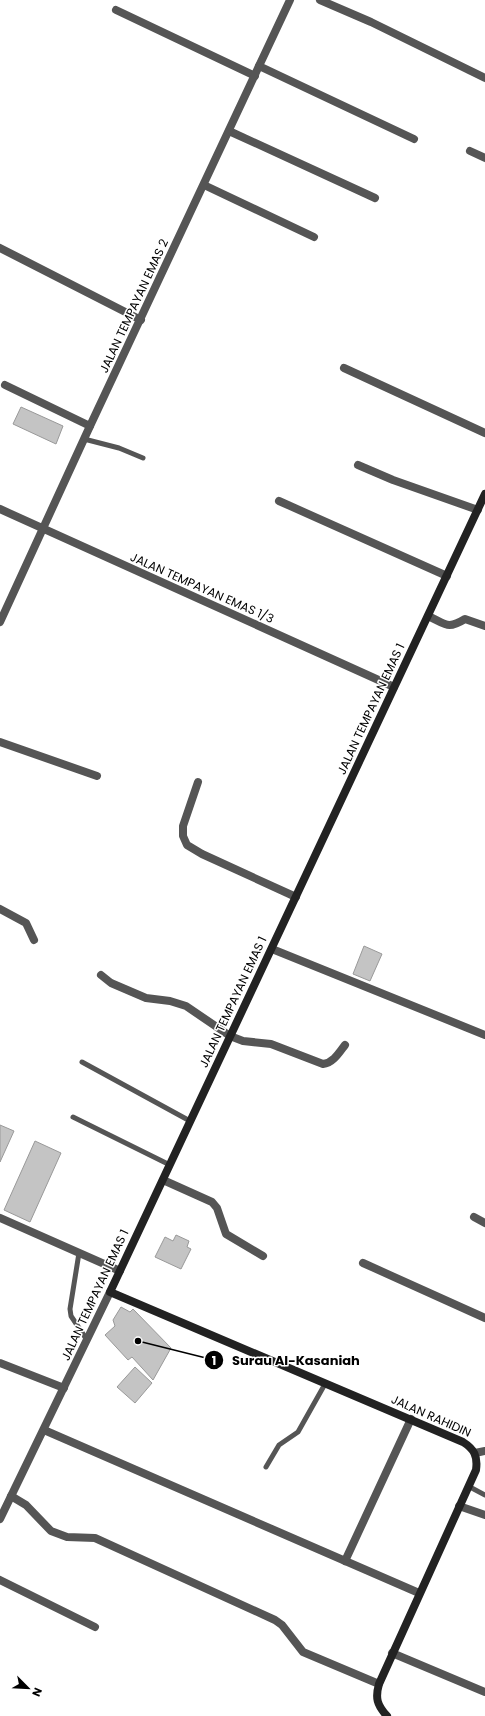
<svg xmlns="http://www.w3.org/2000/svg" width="485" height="1716" font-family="Poppins,sans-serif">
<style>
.building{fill:#c4c4c4;stroke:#999}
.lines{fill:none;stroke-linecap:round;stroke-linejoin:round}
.lane{stroke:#555;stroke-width:5}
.street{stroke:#555;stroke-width:8}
.secondary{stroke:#222;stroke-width:8}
.labels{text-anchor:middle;stroke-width:3;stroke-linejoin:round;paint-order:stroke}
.street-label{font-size:12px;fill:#000;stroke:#fff}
.leader{fill:none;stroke:#000;stroke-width:1.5}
.callout-dot{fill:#000;stroke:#fff;stroke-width:1.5}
.mark-label{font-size:12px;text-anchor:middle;font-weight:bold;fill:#fff}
.callout-label{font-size:13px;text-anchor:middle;font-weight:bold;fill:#000;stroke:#fff;stroke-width:3;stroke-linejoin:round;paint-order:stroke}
</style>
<rect width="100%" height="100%" fill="#fff"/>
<!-- building -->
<g class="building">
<path d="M21,407L63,426L56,444L13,424Z"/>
<path d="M364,946L382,954L370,981L353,974Z"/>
<path d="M0,1125L14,1131L0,1162Z"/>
<path d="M35,1141L61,1153L30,1222L4,1210Z"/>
<path d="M176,1235L189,1241L187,1247L191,1249L181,1269L155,1257L165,1237L173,1241Z"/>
<path d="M121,1307L130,1312L133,1309L171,1348L153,1380L132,1357L128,1360L105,1335L115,1326L113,1320Z"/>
<path d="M135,1367L152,1383L135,1403L117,1387Z"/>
</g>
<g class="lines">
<!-- lane -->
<g class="lane">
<path d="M84,439L119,448L143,458"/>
<path d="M82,1062L190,1121"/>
<path d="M73,1117L170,1165"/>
<path d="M79,1253L70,1309L71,1316L87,1340"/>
<path d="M266,1467L279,1445L298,1432L325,1384"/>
<path d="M468,1486L485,1495"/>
</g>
<!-- street -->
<g class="street">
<path d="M320,0L371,22L485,78"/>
<path d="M116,10L255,76"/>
<path d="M259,66L414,139"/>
<path d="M229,131L375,198"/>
<path d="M470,151L485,158"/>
<path d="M204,185L314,237"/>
<path d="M0,248L141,320"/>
<path d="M344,368L485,433"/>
<path d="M5,385L90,426"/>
<path d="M358,465L393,480L478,510"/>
<path d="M279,501L447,576"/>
<path d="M0,509L394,687"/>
<path d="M428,616C446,624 447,630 465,619L485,626"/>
<path d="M0,622L90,426L290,0"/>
<path d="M0,742L97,776"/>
<path d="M198,782L183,826V836L187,845L202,854L296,897"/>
<path d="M0,909L26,923L34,940"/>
<path d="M272,949L485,1035"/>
<path d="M101,975L111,983L146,998L170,1001L186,1006L230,1036L243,1041L271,1044L323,1064C333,1063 339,1053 345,1045"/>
<path d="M163,1180L212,1202L217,1208L226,1234L263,1256"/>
<path d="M474,1217L485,1223"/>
<path d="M0,1218L120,1271"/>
<path d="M363,1263L485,1318"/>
<path d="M0,1363L64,1388"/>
<path d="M44,1430L419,1593"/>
<path d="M475,1453L485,1451"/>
<path d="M11,1496L26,1505L51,1531L67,1537L95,1538L275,1620L282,1625L303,1652L379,1684"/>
<path d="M459,1506L485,1515"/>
<path d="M0,1519L110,1292"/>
<path d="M345,1561L411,1419"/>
<path d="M0,1580L95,1627"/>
<path d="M392,1653L485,1692"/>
</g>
<!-- secondary -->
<path class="secondary" d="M387,1716C377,1705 375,1698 379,1684L476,1470C478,1456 474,1449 463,1442L110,1292L485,494"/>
</g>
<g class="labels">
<!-- street labels -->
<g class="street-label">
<text transform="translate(134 306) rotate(-65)" y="4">JALAN TEMPAYAN EMAS 2</text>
<text transform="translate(202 588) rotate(24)" y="4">JALAN TEMPAYAN EMAS 1/3</text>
<text transform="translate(371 709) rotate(-65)" y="4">JALAN TEMPAYAN EMAS 1</text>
<text transform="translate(233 1002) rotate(-65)" y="4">JALAN TEMPAYAN EMAS 1</text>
<text transform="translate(95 1295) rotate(-65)" y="4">JALAN TEMPAYAN EMAS 1</text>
<text transform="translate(431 1416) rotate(24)" y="4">JALAN RAHIDIN</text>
</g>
</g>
<!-- callouts -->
<path class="leader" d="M138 1341L214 1360"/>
<g class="callout-dot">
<circle cx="138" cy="1341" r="4"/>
<circle cx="214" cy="1360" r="10"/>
</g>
<g class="mark-label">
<text x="214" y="1365">1</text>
</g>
<g class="callout-label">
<text x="296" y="1365">Surau Al-Kasaniah</text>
</g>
<!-- north arrow -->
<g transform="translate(28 1688) rotate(114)" stroke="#ffffff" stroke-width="3" paint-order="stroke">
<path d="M0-3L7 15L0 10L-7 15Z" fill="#000000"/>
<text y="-6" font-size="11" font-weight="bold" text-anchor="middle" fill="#000000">N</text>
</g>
</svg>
